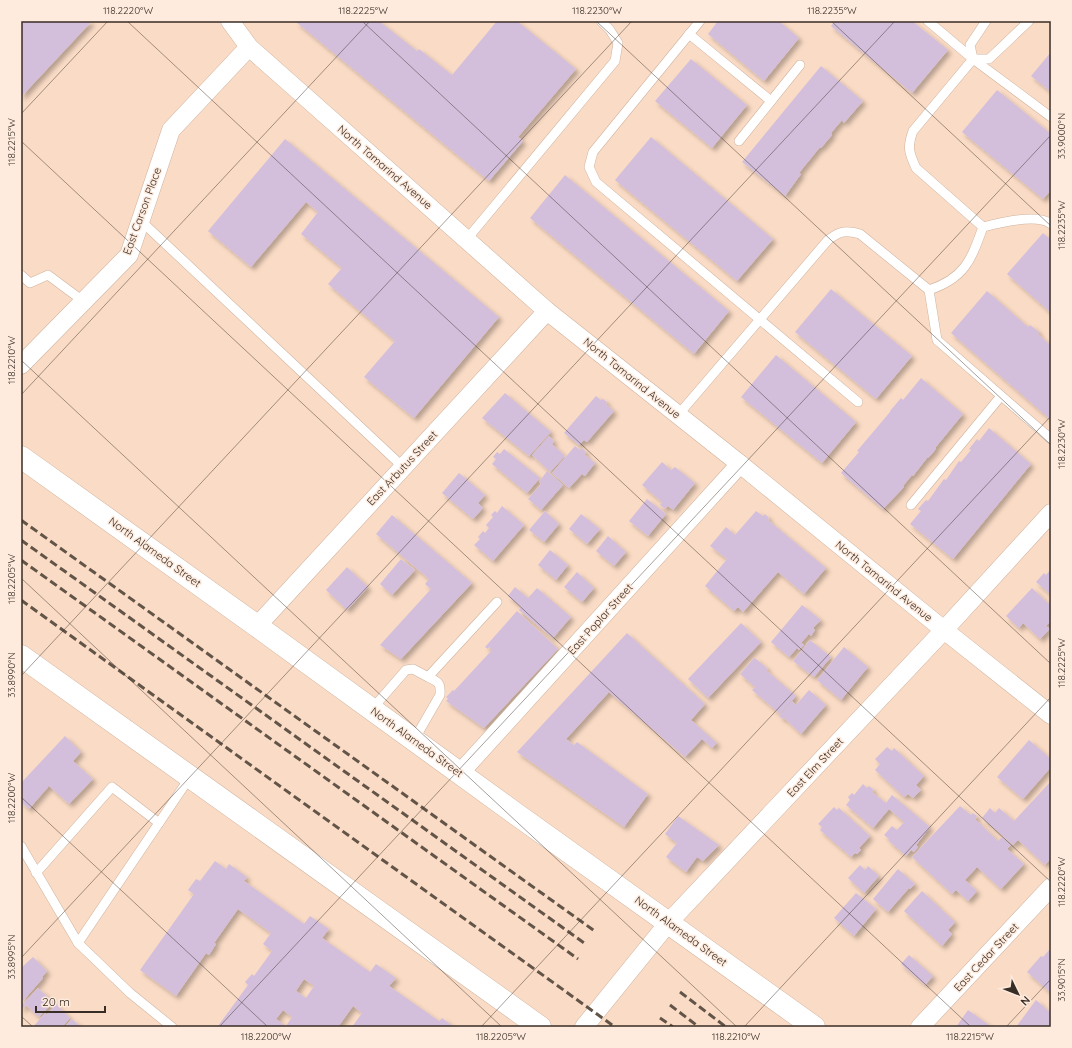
<svg xmlns="http://www.w3.org/2000/svg" width="1072" height="1048" font-family="Quicksand,sans-serif">
<style>
.building{fill:#d3bfdc;fill-rule:evenodd;filter:url(#shadow)}
.lines{fill:none;stroke-linecap:round;stroke-linejoin:round}
.service-casing{stroke:#d0b39e;stroke-width:10}
.minor-casing{stroke:#d0b39e;stroke-width:19}
.tertiary-casing{stroke:#d0b39e;stroke-width:23}
.primary-casing{stroke:#d0b39e;stroke-width:23}
.service{stroke:#fff;stroke-width:9}
.minor{stroke:#fff;stroke-width:18}
.tertiary{stroke:#fff;stroke-width:22}
.primary{stroke:#fff;stroke-width:22}
.rail{stroke:#635448;stroke-width:3;stroke-dasharray:8 4;stroke-linecap:butt}
.ticks{fill:none;stroke:#382d24;stroke-width:1;stroke-opacity:0.45}
.labels{text-anchor:middle;stroke-width:3;stroke-linejoin:round;paint-order:stroke}
.street-label{font-size:11px;fill:#382d24;stroke:#feebde}
.neatline{fill:none;stroke:#382d24;stroke-width:1.5}
.ticks-label{font-size:10px;text-anchor:middle;fill:#382d24}
</style>
<defs>
<filter id="shadow"><feDropShadow dx="3.5" dy="3.5" stdDeviation="2" flood-color="#0004"/></filter>
</defs>
<rect width="100%" height="100%" fill="#fadbc5"/>
<!-- building -->
<g class="building">
<path d="M21,21H92L21,97Z"/>
<path d="M297,21H379L417,51L419,49L452,75L497,21H517L576,69L518,137L523,141L489,181L296,22Z"/>
<path d="M718,21H779L799,38L764,81L708,34Z"/>
<path d="M835,21H912L948,50L912,93L831,26Z"/>
<path d="M1051,52V92L1031,76Z"/>
<path d="M691,59L747,105L712,148L655,101Z"/>
<path d="M821,66L863,101L844,123L842,120L831,133L832,135L821,148L820,147L799,173L801,174L785,196L742,162Z"/>
<path d="M997,90L1051,134V190L1043,199L962,132Z"/>
<path d="M651,137L773,239L737,281L615,180Z"/>
<path d="M285,139L499,317L414,418L364,377L395,341L328,284L342,268L301,234L318,212L306,202L251,267L208,231Z"/>
<path d="M565,175L729,311L694,354L530,218Z"/>
<path d="M1043,233L1051,240V313L1007,274Z"/>
<path d="M831,289L912,356L876,399L795,332Z"/>
<path d="M987,291L1028,327L1030,325L1039,332L1038,334L1049,344L1051,342V420L951,333Z"/>
<path d="M776,355L856,422L822,463L741,397Z"/>
<path d="M921,378L963,414L935,448L936,449L928,458H927L913,476L912,475L903,486L904,487L883,509L841,473L859,452L857,451L890,412V411L901,398L903,400Z"/>
<path d="M505,393L551,432L529,456L482,418Z"/>
<path d="M596,396L601,400L603,399L607,402L606,404L614,411L587,442L584,440L579,445L564,433Z"/>
<path d="M989,428L1031,464L953,559L910,524L921,511L918,509L926,500L928,501L944,479L946,480L959,461L961,462L971,450L969,449L977,439L979,441Z"/>
<path d="M549,436L554,441L552,444L565,456L550,472L532,455Z"/>
<path d="M575,446L580,450L582,448L586,452L584,454L595,463L585,476L582,474L569,488L552,473Z"/>
<path d="M504,449L540,478L527,493L492,464L496,459L493,457L497,452L500,454Z"/>
<path d="M662,462L671,470L675,467L695,483L673,510L668,506L665,509L660,505L662,502L642,485Z"/>
<path d="M547,471L563,485L541,510L528,499L541,484L539,482Z"/>
<path d="M459,473L485,495L478,503L483,508L473,519L442,493Z"/>
<path d="M647,499L666,514L648,536L629,521Z"/>
<path d="M502,506L524,525L493,561L474,545L480,539L478,537L483,531L485,533L489,528L486,525L493,517L491,515L495,511L497,513Z"/>
<path d="M545,511L559,524L544,542L529,530Z"/>
<path d="M756,511L763,516L765,514L769,518L768,520L826,568L804,594L778,572L743,612L738,607L734,611L705,586L727,559L710,546L726,527L735,535Z"/>
<path d="M581,514L600,529L587,544L569,529Z"/>
<path d="M392,515L472,583L401,659L380,645L431,589L425,584L429,579L376,534Z"/>
<path d="M608,536L626,552L614,566L596,551Z"/>
<path d="M550,550L568,565L556,580L538,565Z"/>
<path d="M401,559L415,570L392,595L380,584Z"/>
<path d="M347,567L368,587L347,610L326,590Z"/>
<path d="M1051,569V594H1050L1036,582L1044,573L1046,575Z"/>
<path d="M577,572L594,588L582,602L564,587Z"/>
<path d="M515,587L528,598L537,588L571,617L553,638L519,610L521,607L508,596Z"/>
<path d="M1032,588L1051,606V621L1046,626L1050,629L1040,639L1023,623L1019,628L1006,616Z"/>
<path d="M802,605L821,620L813,628L815,630L811,636L809,634L801,643L804,645L799,650L797,648L789,657L771,642Z"/>
<path d="M517,611L558,649L484,728L446,701L448,699L446,697L453,690L454,691L492,650L489,647L488,649L485,647Z"/>
<path d="M741,623L761,642L708,698L688,679Z"/>
<path d="M627,633L705,704L691,720L717,743L712,748L702,739L685,757L609,692L566,739L574,745L577,742L648,794L624,827L517,752Z"/>
<path d="M810,640L831,657L814,677L793,661Z"/>
<path d="M844,647L868,667L841,700L817,680Z"/>
<path d="M755,658L768,669L766,670L796,696L780,714L752,690L755,687L740,674L753,659Z"/>
<path d="M809,690L826,705L801,734L784,718L783,719L779,716L792,701L796,705Z"/>
<path d="M65,736L81,752L73,761L93,779L69,804L49,786L29,809L21,802V783Z"/>
<path d="M1029,740L1051,759V767L1023,799L997,777Z"/>
<path d="M887,747L892,751L894,748L924,776L916,785L921,790L913,798L908,794L904,797L875,770L880,764L875,759Z"/>
<path d="M1051,781V858L1045,865L1018,840L1013,845L982,818L990,808L995,813L999,808L1014,821Z"/>
<path d="M863,784L867,788L869,786L874,790L872,792L886,803L892,795L930,827L916,845L918,847L914,852L911,850L906,856L888,840L889,839L884,835L892,826L897,830L904,822L889,809L873,828L846,805L850,800L848,797L852,793L854,795Z"/>
<path d="M960,806L971,815L973,813L977,816L975,819L998,841L1002,837L1011,845L1007,849L1024,864L1001,889L977,867L965,880L977,891L968,901L956,890L952,894L912,857Z"/>
<path d="M834,807L837,810L839,808L870,836L859,848L861,850L857,854L855,853L851,857L820,830L822,827L818,824Z"/>
<path d="M678,816L719,845L703,861L697,857L686,872L666,857L677,843L665,834Z"/>
<path d="M215,861L226,869L229,864L247,877L244,881L304,924L310,916L329,929L322,938L370,972L376,964L396,978L389,986L439,1021L442,1018L454,1027H352L362,1013L353,1006L338,1027H219L218,1026L248,985L245,982L252,974L254,976L272,951L263,944L271,933L238,909L214,943L216,944L209,955L206,953L176,996L140,970L194,894L188,890L196,879L200,881ZM304,979L314,986L306,998L296,991ZM283,1010L292,1017L286,1026L276,1019Z"/>
<path d="M860,865L865,870L868,866L879,876L864,893L848,878Z"/>
<path d="M898,869L915,884L910,889L909,888L888,912L873,899Z"/>
<path d="M922,891L955,922L948,930L952,934L942,946L904,911Z"/>
<path d="M856,893L876,909L854,936L834,918Z"/>
<path d="M1050,949L1051,950V993L1027,972L1041,956L1043,957Z"/>
<path d="M909,955L933,976L925,985L901,964Z"/>
<path d="M33,957L47,971L42,977L43,978L22,1002L26,1005L21,1010V968Z"/>
<path d="M38,988L53,1002L39,1017L24,1003Z"/>
<path d="M1036,1000L1051,1013V1027H1016Z"/>
<path d="M56,1004L70,1018L62,1027H33L45,1013L47,1015Z"/>
<path d="M968,1010L992,1027H956Z"/>
<path d="M72,1019L81,1027H64Z"/>
</g>
<g class="lines">
<!-- service casing -->
<g class="service-casing">
<g id="service">
<path d="M700,21L593,152L589,167L596,182L858,402"/>
<path d="M928,21L973,59L1051,117"/>
<path d="M689,34L771,101"/>
<path d="M973,59H989L1029,21"/>
<path d="M973,59L970,45L986,21"/>
<path d="M739,141L800,65"/>
<path d="M140,220L403,467"/>
<path d="M983,227C999,223 1037,213 1051,224"/>
<path d="M467,239L615,61L618,43L610,30L601,21"/>
<path d="M21,275L30,283L48,275L83,301"/>
<path d="M929,290L937,340L1051,439"/>
<path d="M678,415L828,240C840,231 845,230 860,234L929,290C965,278 971,260 983,227L916,168C909,153 907,147 913,131L973,59"/>
<path d="M911,505L1001,396"/>
<path d="M372,709L406,670L413,669L428,677L497,602"/>
<path d="M414,740L440,695C441,682 438,682 428,677"/>
<path d="M21,846L78,943"/>
<path d="M36,873L112,787L159,823"/>
<path d="M172,1027L130,993L78,943L190,777"/>
</g>
</g>
<!-- minor casing -->
<g class="minor-casing">
<g id="minor">
<path d="M230,21L249,47L547,311L740,464L944,630L1051,715"/>
<path d="M21,365L129,255L171,130L249,47"/>
<path d="M257,626L547,311"/>
<path d="M460,773L740,464"/>
<path d="M584,1027L669,922L944,630L1051,513"/>
<path d="M920,1027L1051,887"/>
</g>
</g>
<!-- tertiary casing -->
<g class="tertiary-casing">
<path id="tertiary" d="M21,656L540,1027"/>
</g>
<!-- primary casing -->
<g class="primary-casing">
<path id="primary" d="M21,457L257,626L516,814L814,1027"/>
</g>
<!-- service -->
<use href="#service" class="service"/>
<!-- minor -->
<use href="#minor" class="minor"/>
<!-- tertiary -->
<use href="#tertiary" class="tertiary"/>
<!-- primary -->
<use href="#primary" class="primary"/>
<!-- rail -->
<g class="rail">
<path d="M21,520L596,932"/>
<path d="M21,540L587,945"/>
<path d="M21,560L578,959"/>
<path d="M21,600L615,1027"/>
<path d="M680,992L726,1027"/>
<path d="M670,1005L699,1027"/>
<path d="M660,1018L673,1027"/>
</g>
</g>
<!-- ticks -->
<path class="ticks" d="M127,21L1051,882M362,21L1051,664M596,21L1051,445M831,21L1051,226M21,114L108,21M21,141L971,1027M21,360L737,1027M21,395L370,21M21,578L502,1027M21,676L632,21M21,797L268,1027M21,958L895,21M21,1016L33,1027M219,1027L1051,135M481,1027L1051,416M744,1027L1051,697M1006,1027L1051,979"/>
<g class="labels">
<!-- street labels -->
<g class="street-label">
<text transform="translate(385 167) rotate(41)" y="4">North Tamarind Avenue</text>
<text transform="translate(142 211) rotate(-70)" y="4">East Carson Place</text>
<text transform="translate(632 378) rotate(39)" y="4">North Tamarind Avenue</text>
<text transform="translate(402 468) rotate(-47)" y="4">East Arbutus Street</text>
<text transform="translate(155 552) rotate(36)" y="4">North Alameda Street</text>
<text transform="translate(884 581) rotate(39)" y="4">North Tamarind Avenue</text>
<text transform="translate(600 619) rotate(-48)" y="4">East Poplar Street</text>
<text transform="translate(417 742) rotate(36)" y="4">North Alameda Street</text>
<text transform="translate(815 767) rotate(-47)" y="4">East Elm Street</text>
<text transform="translate(681 931) rotate(36)" y="4">North Alameda Street</text>
<text transform="translate(986 957) rotate(-47)" y="4">East Cedar Street</text>
</g>
</g>
<!-- border -->
<rect width="1072" height="1048" fill="none" stroke="#feebde" stroke-width="44"/>
<!-- north arrow -->
<g transform="translate(1018 994) rotate(133)" stroke="#feebde" stroke-width="3" paint-order="stroke">
<path d="M0-3L7 15L0 10L-7 15Z" fill="#382d24"/>
<text y="-6" font-size="11" font-weight="bold" text-anchor="middle" fill="#382d24">N</text>
</g>
<!-- scale -->
<path d="M36 1006v6h69v-6" fill="none" stroke="#382d24" stroke-width="2"/>
<text x="42" y="1006" font-size="12" fill="#382d24" stroke="#feebde" stroke-width="3" paint-order="stroke">20 m</text>
<rect x="22" y="22" width="1028" height="1004" class="neatline"/>
<g class="ticks-label">
<text x="128" y="14">118.2220°W</text>
<text x="363" y="14">118.2225°W</text>
<text x="597" y="14">118.2230°W</text>
<text x="832" y="14">118.2235°W</text>
<text transform="translate(1061 136) rotate(-90)" y="4">33.9000°N</text>
<text transform="translate(11 142) rotate(-90)" y="4">118.2215°W</text>
<text transform="translate(1061 225) rotate(-90)" y="4">118.2235°W</text>
<text transform="translate(11 360) rotate(-90)" y="4">118.2210°W</text>
<text transform="translate(1061 444) rotate(-90)" y="4">118.2230°W</text>
<text transform="translate(11 579) rotate(-90)" y="4">118.2205°W</text>
<text transform="translate(1061 663) rotate(-90)" y="4">118.2225°W</text>
<text transform="translate(11 675) rotate(-90)" y="4">33.8990°N</text>
<text transform="translate(11 798) rotate(-90)" y="4">118.2200°W</text>
<text transform="translate(1061 882) rotate(-90)" y="4">118.2220°W</text>
<text transform="translate(11 957) rotate(-90)" y="4">33.8995°N</text>
<text transform="translate(1061 980) rotate(-90)" y="4">33.9015°N</text>
<text x="266" y="1040">118.2200°W</text>
<text x="501" y="1040">118.2205°W</text>
<text x="736" y="1040">118.2210°W</text>
<text x="970" y="1040">118.2215°W</text>
</g>
</svg>
